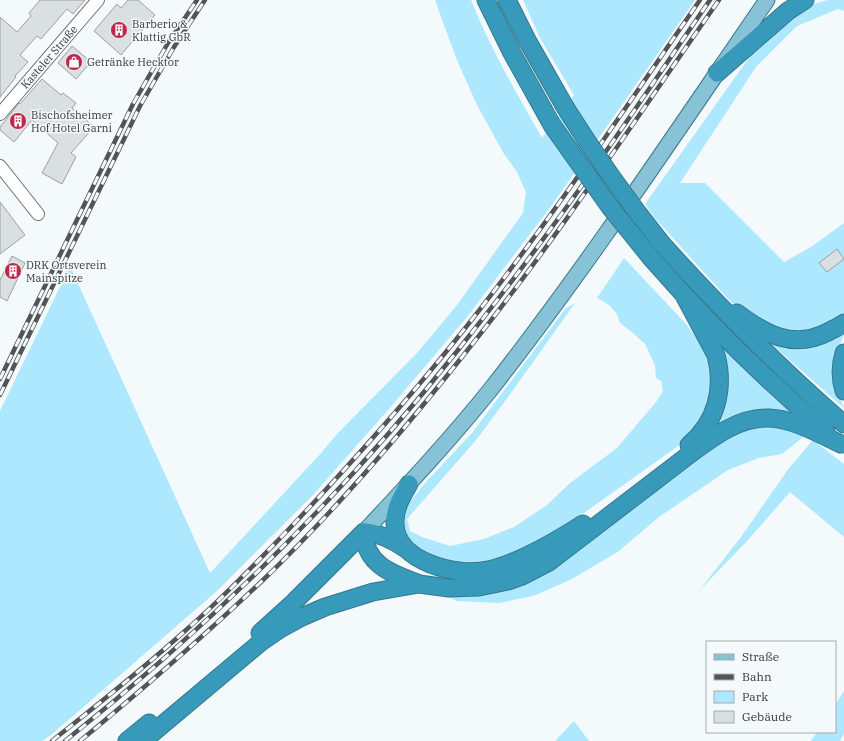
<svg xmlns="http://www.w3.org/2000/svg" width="844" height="741" font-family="'IBM Plex Serif',serif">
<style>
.green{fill:#ade8fe}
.building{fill:#dadfe1;stroke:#9ba0a1}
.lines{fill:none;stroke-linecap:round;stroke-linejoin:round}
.minor-casing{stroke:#6b6f71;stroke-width:14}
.major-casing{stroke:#37788d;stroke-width:17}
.highway-casing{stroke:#37788d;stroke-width:19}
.minor{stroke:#fff;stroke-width:12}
.major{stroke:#87c2d6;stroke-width:15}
.highway{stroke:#379aba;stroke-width:17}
.rail-casing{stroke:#525455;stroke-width:4.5}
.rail{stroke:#f4f9fb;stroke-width:3;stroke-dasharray:9;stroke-linecap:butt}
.highway-bridge-casing{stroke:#37788d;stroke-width:19;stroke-linecap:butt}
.highway-bridge{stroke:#379aba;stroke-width:17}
.labels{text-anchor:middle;stroke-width:3;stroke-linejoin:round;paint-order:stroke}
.poi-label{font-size:11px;fill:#363839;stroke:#f4f9fb;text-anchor:start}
.street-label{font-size:11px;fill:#363839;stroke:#f4f9fb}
</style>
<rect width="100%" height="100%" fill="#f4f9fb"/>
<!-- green -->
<g class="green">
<path d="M435,0H471C490,48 517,94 542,138L574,95L540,38L523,0H695L552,205L467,317L388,410L313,495L217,591L51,735L42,741H0V411L70,266L210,573L322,452L337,434L417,353L457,305L523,213L526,193L517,172L504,154L477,105L456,58Z"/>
<path d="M828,0H844V11L838,9L797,26L756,67L680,183H705L784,262L811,247L844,223V314L840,317L812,332L783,334L759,323L729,300L654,217L645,204L751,55L773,30L807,6Z"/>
<path d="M624,258L686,324L704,348L713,371L712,396L698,428L681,444L574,520L544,538L516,553L493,561L468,564L431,559L399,532L405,508L426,482L472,433L566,308L575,303L511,393L477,439L407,519L410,531L422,537L450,546L484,539L514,527L547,505L570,483L617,448L656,402L663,391L661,381L656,378L655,365L645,344L632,332L620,323L617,314L609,305L597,298Z"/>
<path d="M705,330L797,416L703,438L718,414Z"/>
<path d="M844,330V335L837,352L838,392L844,408L760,334Z"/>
<path d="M770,424L804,434L802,438L782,454L759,458L728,470L659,517L619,551L572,579L536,595L500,603L456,601L450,597L453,593L481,592L737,430Z"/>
<path d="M813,440L844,464V537L790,492L747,541L698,592L741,537L789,468Z"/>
<path d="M844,691V734L840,741H811L817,732H835V705Z"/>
<path d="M574,721L589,741H555Z"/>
</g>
<!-- building -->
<g class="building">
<path d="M40,0H85L73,14L67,9L41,39L37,36L20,55L28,62L15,76L16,77L0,97V17L17,32L31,16L29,13Z"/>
<path d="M128,0H138L155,15L121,55L94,31L117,4L121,8Z"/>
<path d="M72,46L91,62L76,79L58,63Z"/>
<path d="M42,79L61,95L63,93L76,103L72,108L94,127L71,153L76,157L62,184L42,173L58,143L32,120L14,142L0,130V127L19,103L20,104Z"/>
<path d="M0,202L25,235L0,254Z"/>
<path d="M837,249L844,259L827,272L819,263Z"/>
<path d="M12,256L25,263L7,301L0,297V280Z"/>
</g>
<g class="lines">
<!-- minor casing -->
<g class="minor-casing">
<g id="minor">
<path d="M0,114L98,0"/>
<path d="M0,166L38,214"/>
</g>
</g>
<!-- major casing -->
<g class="major-casing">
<path id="major" d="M364,532C407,486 451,439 491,389C589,264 677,131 767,0"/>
</g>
<!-- highway casing -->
<g class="highway-casing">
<g id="highway">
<path d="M486,0L512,53L552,125"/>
<path d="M507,0L527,40L565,107"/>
<path d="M717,73L788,11L805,0"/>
<path d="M662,244C720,308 779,368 844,424"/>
<path d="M652,259C706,321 764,378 826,431"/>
<path d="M685,297L716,355C725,389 716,423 689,445"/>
<path d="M737,313C765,334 793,350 828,332C833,329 839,327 844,323"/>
<path d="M844,353C840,366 840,378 844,391"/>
<path d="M409,484C402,496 394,509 395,524C396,562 457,577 488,570C520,563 555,542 583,524"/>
<path d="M364,532C365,564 390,573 417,583"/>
<path d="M260,633L293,603L364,532C380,533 393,540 406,549"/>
<path d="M127,741L149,723"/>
<path d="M143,741L261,642L280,629L302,617L325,607L373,592L419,584L449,588L479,587L508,581L522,576L549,562L690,454C713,437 739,417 769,418C794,419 819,434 841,444"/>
</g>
</g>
<!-- minor -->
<use href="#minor" class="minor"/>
<!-- major -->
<use href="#major" class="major"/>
<!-- highway -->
<use href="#highway" class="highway"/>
<!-- rail casing -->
<g class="rail-casing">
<g id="rail">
<path d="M0,379L133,104L168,43L197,0"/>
<path d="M0,395L140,106L174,47L205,0"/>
<path d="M52,741C97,705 143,669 186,630C222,599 255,564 289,529C345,470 399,410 450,347C540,236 619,117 700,0"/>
<path d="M65,741C209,627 344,494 458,350C494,305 529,259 563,212C613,143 661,71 710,0"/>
<path d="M80,741C142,690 203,637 262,581C334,512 400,435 462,357C554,243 635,120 719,0"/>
</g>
</g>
<!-- rail -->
<use href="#rail" class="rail"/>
<!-- highway-bridge casing -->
<g class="highway-bridge-casing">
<g id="highway-bridge">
<path d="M565,107C595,155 627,200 662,244"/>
<path d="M552,125L610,207L652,259"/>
</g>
</g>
<!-- highway-bridge -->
<use href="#highway-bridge" class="highway-bridge"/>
</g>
<!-- icons -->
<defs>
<g id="building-disc" transform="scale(0.9)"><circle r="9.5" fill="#bb2a4c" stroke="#f4f9fb"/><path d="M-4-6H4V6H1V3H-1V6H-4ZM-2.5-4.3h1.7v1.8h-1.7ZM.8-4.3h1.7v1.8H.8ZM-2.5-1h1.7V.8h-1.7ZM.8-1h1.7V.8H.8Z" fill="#fff"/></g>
<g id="shop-disc" transform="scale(0.9)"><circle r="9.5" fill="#bb2a4c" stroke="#f4f9fb"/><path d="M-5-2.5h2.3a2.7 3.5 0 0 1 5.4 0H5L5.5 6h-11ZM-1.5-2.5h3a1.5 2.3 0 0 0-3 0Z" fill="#fff"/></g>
</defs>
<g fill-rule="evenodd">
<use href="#building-disc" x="119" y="30"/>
<use href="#shop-disc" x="74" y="62"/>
<use href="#building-disc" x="18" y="121"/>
<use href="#building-disc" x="13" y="271"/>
</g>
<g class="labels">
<!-- poi labels -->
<g class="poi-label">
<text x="132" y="28">Barberio &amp;<tspan x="132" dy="13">Klattig GbR</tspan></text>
<text x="87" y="66">Getränke Hecktor</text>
<text x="31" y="119">Bischofsheimer<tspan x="31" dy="13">Hof Hotel Garni</tspan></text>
<text x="26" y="269">DRK Ortsverein<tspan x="26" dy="13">Mainspitze</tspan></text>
</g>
<!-- street labels -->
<g class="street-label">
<text transform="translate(49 57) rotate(-49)" y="4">Kasteler Straße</text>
</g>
</g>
<!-- legend -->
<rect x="706" y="641" width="130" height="92" fill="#f4f9fb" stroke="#a8acad"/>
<rect x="714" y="654" width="20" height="6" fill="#87c2d6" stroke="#a8acad"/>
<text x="742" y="661" font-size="12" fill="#363839">Straße</text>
<rect x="714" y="674" width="20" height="6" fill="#525455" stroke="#a8acad"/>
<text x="742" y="681" font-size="12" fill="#363839">Bahn</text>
<rect x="714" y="691" width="20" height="12" fill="#ade8fe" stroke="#a8acad"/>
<text x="742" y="701" font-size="12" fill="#363839">Park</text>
<rect x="714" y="711" width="20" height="12" fill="#dadfe1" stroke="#a8acad"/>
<text x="742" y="721" font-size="12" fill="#363839">Gebäude</text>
</svg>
